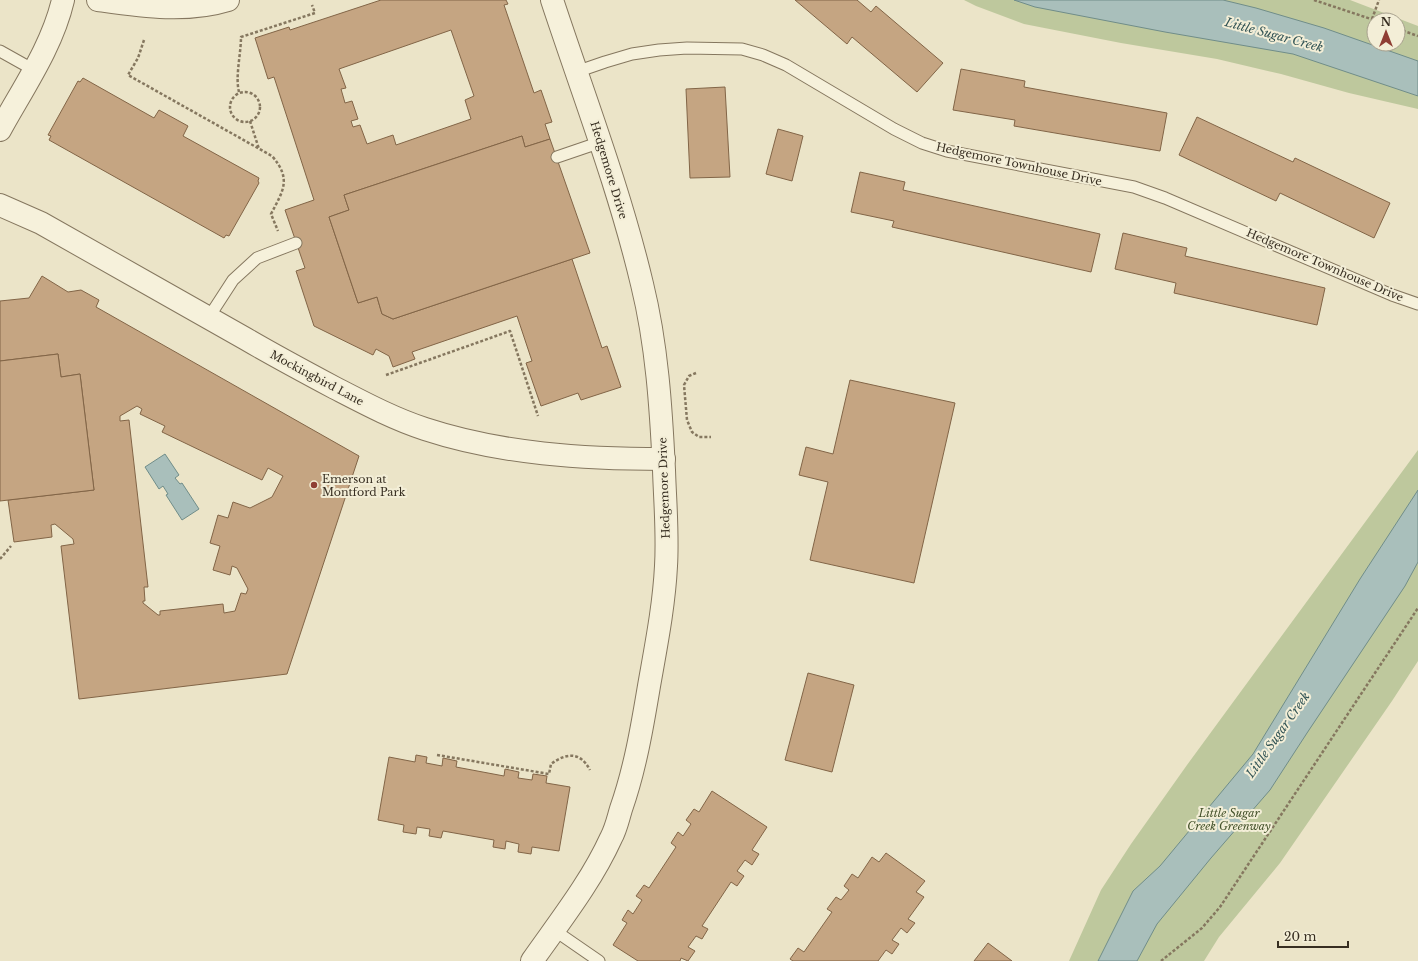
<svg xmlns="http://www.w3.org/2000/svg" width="1418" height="961" font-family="'Libre Baskerville',serif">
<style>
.green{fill:#bec89d;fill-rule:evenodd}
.water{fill:#a9bfbb;stroke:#708d89}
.building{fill:#c5a582;stroke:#826547;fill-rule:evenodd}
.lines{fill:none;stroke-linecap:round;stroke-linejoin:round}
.lane-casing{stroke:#85775f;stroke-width:13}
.street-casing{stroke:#85775f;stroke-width:24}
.path{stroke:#85775f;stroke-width:2.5;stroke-dasharray:3 2;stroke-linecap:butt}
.lane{stroke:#f6f1db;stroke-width:11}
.street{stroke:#f6f1db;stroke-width:22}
.poi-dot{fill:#8f3e34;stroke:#f3eed7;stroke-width:1.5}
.labels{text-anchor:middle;stroke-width:4;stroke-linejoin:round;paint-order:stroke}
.street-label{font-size:11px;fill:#372e21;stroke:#f3eed7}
.poi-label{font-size:11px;fill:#372e21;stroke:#f3eed7;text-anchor:start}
.park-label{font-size:11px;font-style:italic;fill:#43512a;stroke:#f3eed7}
.water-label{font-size:12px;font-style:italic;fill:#325455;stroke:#f3eed7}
</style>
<rect width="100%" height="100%" fill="#ebe4c8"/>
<!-- green -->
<g class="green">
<path d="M964,0H1350L1418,26V109L1349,93L1281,74L1217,59L1121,43L1024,24L976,6ZM1374,20H1398V44H1374Z"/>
<path d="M1418,450V661L1392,701L1280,863L1219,937L1204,961H1069L1101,890L1131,844L1187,765Z"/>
</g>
<!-- water -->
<g class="water">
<path d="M1014,0H1223L1256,8L1324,28L1418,61V96L1293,54L1165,32L1035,7Z"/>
<path d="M165,454L179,475L175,478L180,484L182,483L199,509L182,520L166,495L168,494L163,486L159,489L145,467Z"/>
<path d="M1418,490V562L1405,586L1307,733L1270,790L1211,858L1157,924L1137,961H1098L1133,891L1160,866L1253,754L1360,579Z"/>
</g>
<!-- building -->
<g class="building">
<path d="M381,0H506L508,4L504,5L534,93L541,90L552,122L545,124L550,139L525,147L522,136L344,195L349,210L329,217L358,303L377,297L382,314L393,319L572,259L602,348L607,346L621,387L581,400L578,393L541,406L526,363L532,361L517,316L412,352L415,359L393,367L389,356L376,349L373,355L314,326L296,271L305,268L285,210L314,200L274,77L268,79L255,38L289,27L290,30ZM451,30L474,96L465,100L471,119L396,145L393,135L367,144L360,125L353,127L351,121L358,119L352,101L345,103L341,89L346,88L339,69Z"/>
<path d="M795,0H857L871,12L876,6L943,63L917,92L852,37L847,44Z"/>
<path d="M961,69L1025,81L1024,87L1167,113L1160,151L1014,126L1015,120L953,110Z"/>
<path d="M83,78L154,118L159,110L188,126L183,136L259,178L258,181L259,183L229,236L226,235L224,238L49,140L51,136L48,135L78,81L80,82Z"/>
<path d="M725,87L730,177L690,178L686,89Z"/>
<path d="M1197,117L1293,162L1295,158L1390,203L1374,238L1280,193L1276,201L1179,155Z"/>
<path d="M778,129L803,136L792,181L766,174Z"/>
<path d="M522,136L525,147L550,139L590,253L393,319L382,314L377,297L358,303L329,217L349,210L344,195Z"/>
<path d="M860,172L905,182L903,190L1100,234L1091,272L892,227L894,221L851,212Z"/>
<path d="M1123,233L1187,248L1185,256L1325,288L1317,325L1174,293L1176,283L1115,269Z"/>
<path d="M42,276L68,292L81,290L99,300L96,307L359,456L287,674L79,699L61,546L74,544L73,539L55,524L51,525L52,537L14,542L8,500L94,490L80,374L61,377L58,354L0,361V301L29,298ZM137,406L142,409L140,414L165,426L162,432L262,480L268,468L283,476L272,497L250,508L233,502L228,518L218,515L210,543L220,546L213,570L230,575L232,566L237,568L248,589L246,594L241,593L235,611L224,613L223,604L160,611V615H158L143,603V601H145L144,587H148L129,420L120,421V416Z"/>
<path d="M58,354L61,377L80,374L94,490L0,501V361Z"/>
<path d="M850,380L955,403L914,583L810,560L828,482L799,475L806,447L833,454Z"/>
<path d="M808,673L854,685L832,772L785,760Z"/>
<path d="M416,755L427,757L426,763L442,766L443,758L457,761L456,767L504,776L505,769L519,772L518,778L532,780L533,774L547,776L546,783L570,787L559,851L532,847L531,854L518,852L519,844L506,841L505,849L493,847L494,840L443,831L441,838L429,836L430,829L417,827L416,834L403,832L404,825L378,820L389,757L415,762Z"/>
<path d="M712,791L767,827L752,850L759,854L752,865L745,860L737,871L744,876L737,886L731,882L702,926L708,929L702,939L696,936L688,947L695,951L688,961L681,958L680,961H638L613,945L627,923L622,920L628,910L633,914L642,900L636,896L644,885L649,888L676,847L671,843L678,832L683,836L691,824L686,820L694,809L699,812Z"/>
<path d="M886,853L925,881L916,892L924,897L908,919L915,923L907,933L901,928L892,940L899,944L892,954L886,950L878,961H793L790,959L798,948L804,952L832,912L827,909L836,897L841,900L849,890L844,886L852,874L858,878L872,857L879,862Z"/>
<path d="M988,943L1012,961H974Z"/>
</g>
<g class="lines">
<!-- lane casing -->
<g class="lane-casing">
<g id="lane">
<path d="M0,51L34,70"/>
<path d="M576,72L605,62L632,54L659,50L687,48L742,49L763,55L786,65L894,129L922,143L947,151L1134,187L1165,198L1392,295L1418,304"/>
<path d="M557,157L601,142"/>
<path d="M209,317L233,280L257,258L296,243"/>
<path d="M554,930L599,961"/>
</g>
</g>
<!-- street casing -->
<g class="street-casing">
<g id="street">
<path d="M98,0C141,6 186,13 228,0"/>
<path d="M0,130C23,88 52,47 63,0"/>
<path d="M0,205L41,223C109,262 178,300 246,339C275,356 305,372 335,388C364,403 394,419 425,429C501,454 584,459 664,459"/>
<path d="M532,961C560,921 591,882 611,838C616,829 618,819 621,809C635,769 642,728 649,686C656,646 664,606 666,566C668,534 665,502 664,470C661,408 657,345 642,284C619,187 583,94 552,0"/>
</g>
</g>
<!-- path -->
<g class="path">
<path d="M1314,0L1374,20"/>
<path d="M1372,19L1379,0"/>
<path d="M1398,29L1418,36"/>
<path d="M144,40L138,58L128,75L272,156C292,179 283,191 271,214L278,231"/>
<circle cx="245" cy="107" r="15"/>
<path d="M239,92C235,77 241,54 241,37L315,13L312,5"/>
<path d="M250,121L259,149"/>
<path d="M696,373L689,376L684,385L687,420L692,432L699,437H711"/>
<path d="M386,375L510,331L538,416"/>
<path d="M0,559L11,546"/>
<path d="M437,755L549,774L551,764C566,753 580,751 590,770"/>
<path d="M1161,961L1202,928L1220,907L1418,608"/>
</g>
<!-- lane -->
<use href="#lane" class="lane"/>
<!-- street -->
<use href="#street" class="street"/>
</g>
<!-- markers -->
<circle class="poi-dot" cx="314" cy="485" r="4"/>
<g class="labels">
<!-- street labels -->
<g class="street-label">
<text transform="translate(1019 164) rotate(12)" y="4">Hedgemore Townhouse Drive</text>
<text transform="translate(609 170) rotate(73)" y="4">Hedgemore Drive</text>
<text transform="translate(1325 265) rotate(23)" y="4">Hedgemore Townhouse Drive</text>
<text transform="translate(317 378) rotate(28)" y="4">Mockingbird Lane</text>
<text transform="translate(664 488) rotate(-92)" y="4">Hedgemore Drive</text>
</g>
<!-- poi labels -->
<g class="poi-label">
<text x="322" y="483">Emerson at<tspan x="322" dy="13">Montford Park</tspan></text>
</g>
<!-- park labels -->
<g class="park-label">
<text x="1229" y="817">Little Sugar<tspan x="1229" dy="13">Creek Greenway</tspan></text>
</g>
<!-- water labels -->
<g class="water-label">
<text transform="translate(1274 35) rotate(15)" y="4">Little Sugar Creek</text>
<text transform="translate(1278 735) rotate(-55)" y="4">Little Sugar Creek</text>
</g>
</g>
<!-- north arrow -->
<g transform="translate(1386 32)"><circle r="19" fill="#f3eed7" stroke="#a8a18e"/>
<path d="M0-3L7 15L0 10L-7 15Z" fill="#8f3e34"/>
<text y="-6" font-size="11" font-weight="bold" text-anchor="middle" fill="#372e21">N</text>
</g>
<!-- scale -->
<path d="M1278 941v6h70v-6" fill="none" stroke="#372e21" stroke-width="2"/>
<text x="1284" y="941" font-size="12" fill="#372e21" stroke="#f3eed7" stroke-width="3" paint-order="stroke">20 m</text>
</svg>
